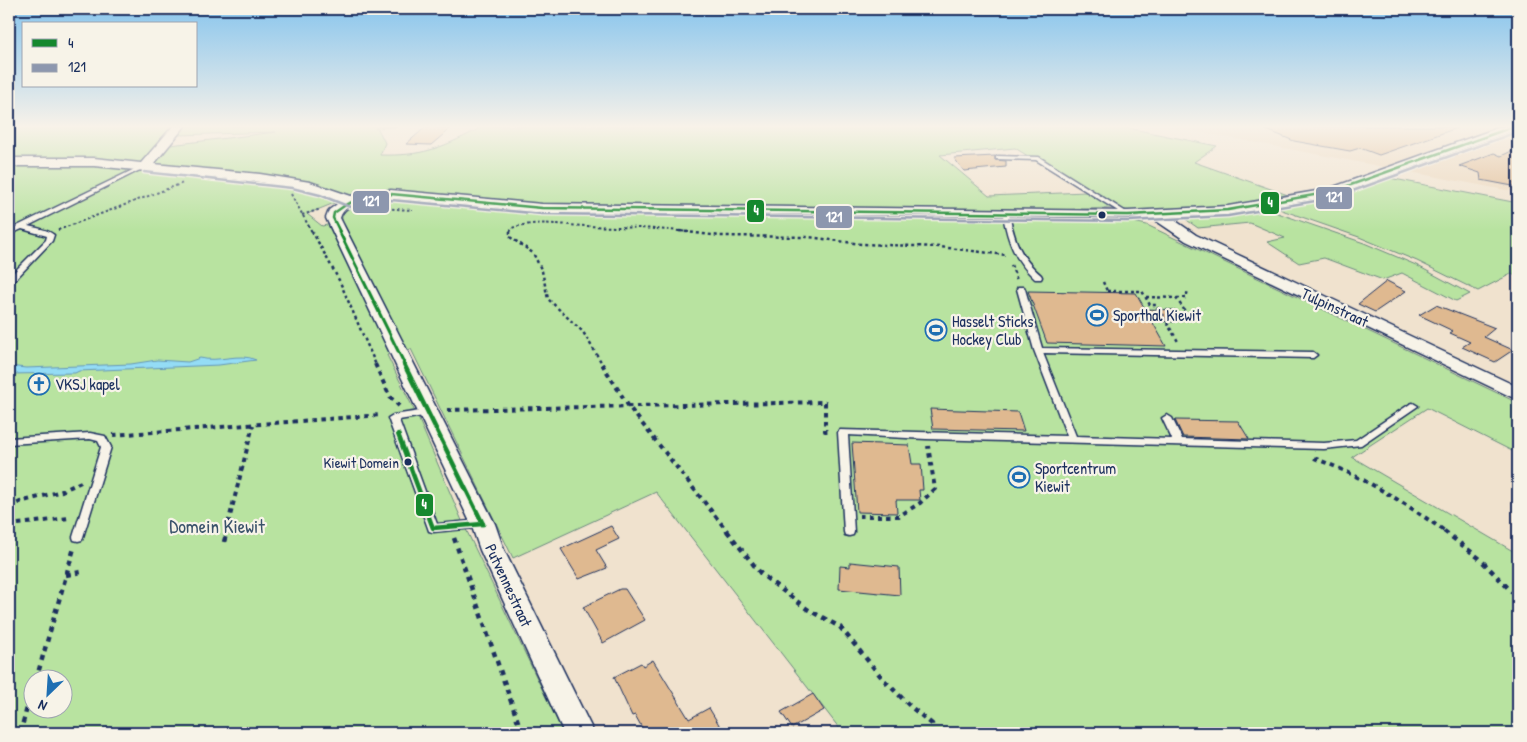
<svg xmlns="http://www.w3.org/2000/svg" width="1527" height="742" font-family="'Patrick Hand',sans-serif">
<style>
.built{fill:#ebd6bb}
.green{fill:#b8e3a0;stroke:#6a897f;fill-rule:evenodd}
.water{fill:#94dcf5;stroke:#6497b9}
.building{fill:#dfb990;stroke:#1b2f5e}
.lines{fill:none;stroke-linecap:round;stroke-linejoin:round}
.lane-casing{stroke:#1b2f5e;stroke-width:3}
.street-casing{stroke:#1b2f5e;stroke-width:3}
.path-far3{stroke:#1b2f5e;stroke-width:2;stroke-dasharray:2.5 2.5;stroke-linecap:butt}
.path-far2{stroke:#1b2f5e;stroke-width:2.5;stroke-dasharray:3 3;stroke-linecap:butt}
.path-far1{stroke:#1b2f5e;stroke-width:4;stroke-dasharray:4.5 4.5;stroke-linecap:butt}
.path{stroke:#1b2f5e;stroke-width:4.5;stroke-dasharray:5 5;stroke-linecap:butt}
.lane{fill:#f7f3e8;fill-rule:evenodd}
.street{fill:#f7f3e8;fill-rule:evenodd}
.bus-1-far2-casing{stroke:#f7f3e8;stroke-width:5}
.bus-1-far1-casing{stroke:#f7f3e8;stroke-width:6}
.bus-1-casing{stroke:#f7f3e8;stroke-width:8}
.bus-2-casing{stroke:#f7f3e8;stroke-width:5}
.bus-1-far2{stroke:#15882e;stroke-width:2.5}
.bus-1-far1{stroke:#15882e;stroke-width:3}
.bus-1{stroke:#15882e;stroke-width:4.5}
.bus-2{stroke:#8d97ae;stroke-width:2.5}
.bus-dot{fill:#1b2f5e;stroke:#f7f3e8;stroke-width:2}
.labels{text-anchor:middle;stroke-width:4.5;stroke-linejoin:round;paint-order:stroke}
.bus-label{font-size:15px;fill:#1b2f5e;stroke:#f7f3e8;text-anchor:end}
.street-label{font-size:16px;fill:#1b2f5e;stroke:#f7f3e8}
.poi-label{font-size:16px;fill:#1b2f5e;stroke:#f7f3e8;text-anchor:start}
.near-park-label{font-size:19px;fill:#3a536b;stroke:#f7f3e8}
.line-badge{stroke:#f7f3e8;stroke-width:2}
.badge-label{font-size:14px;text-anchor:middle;font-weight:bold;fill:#fff}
</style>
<rect width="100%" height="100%" fill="#f0e2ce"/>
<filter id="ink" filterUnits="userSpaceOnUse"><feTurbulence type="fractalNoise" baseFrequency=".02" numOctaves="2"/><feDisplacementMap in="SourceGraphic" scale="10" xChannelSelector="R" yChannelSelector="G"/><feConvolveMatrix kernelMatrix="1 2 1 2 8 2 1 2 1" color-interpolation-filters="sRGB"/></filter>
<g filter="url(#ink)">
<!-- built -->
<path class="built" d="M1167,126H1518V192L1495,188Z"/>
<!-- green -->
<path class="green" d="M9,126H407L375,128L378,129L385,143L380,155C422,156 439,149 477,130L478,126H1118L1217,146L1194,162L1305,201L1371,185L1389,178L1518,203V276L1511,274L1478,291L1417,261L1359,237L1276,208L1269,210L1364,243L1416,265L1470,294L1456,301L1402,273L1383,280L1324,258L1299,263L1267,242L1285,238L1250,223L1198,228L1181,216L1155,217L1112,208L995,212L726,214L1114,218L1147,225L1518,403V454L1427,408L1352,457L1518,554V733H843L656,492L513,558L411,349L387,355L419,420L463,523L563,733H9ZM276,132L170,145L178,135ZM1015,148L1086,192L989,196L940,155ZM352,196L377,199L346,210L342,215V222L322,226L307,214ZM32,680H62V710H32Z"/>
<!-- water -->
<path class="water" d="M200,358C218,363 240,352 256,360L219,365L79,371L75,373L9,374V366L26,368L131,364L157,360L188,362Z"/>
<!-- building -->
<g class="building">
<path d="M427,126L451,128L431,145L406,144Z"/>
<path d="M1257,126H1457V128L1379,155L1360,148L1350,151L1294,141Z"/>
<path d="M1518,148V187L1481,180L1480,173L1459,166L1494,153L1501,156Z"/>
<path d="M995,156V160L1006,161V167L964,171L954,158Z"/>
<path d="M1387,281L1406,291L1375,312L1358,304Z"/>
<path d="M1028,291L1136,293L1145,309L1175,310V322L1152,321L1166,346L1047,343Z"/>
<path d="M1436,305L1495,328L1484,337L1513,350L1495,362L1462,347L1470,342L1450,333L1453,331L1419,315Z"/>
<path d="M930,409L1018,412L1024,431L933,429Z"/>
<path d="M1175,420L1238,421L1249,439L1183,437Z"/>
<path d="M852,443L909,445L912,464H921L923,490H919L920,500H896L897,513L857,512Z"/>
<path d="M611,526L619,539L596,550L607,568L579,579L561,549Z"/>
<path d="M850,562L899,567L900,595L839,589L840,566L850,567Z"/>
<path d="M620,589H625L645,620L603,643L583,607Z"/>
<path d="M653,660L689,719L709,708L724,733H645L635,715L632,716L614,677L641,663L643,666Z"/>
<path d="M813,694L824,710L792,728L781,712Z"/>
</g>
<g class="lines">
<!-- lane casing -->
<g class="lane-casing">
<g id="lane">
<path d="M998,156L1039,157L1131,215L1130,216H1126L1036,160L996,159V157Z"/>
<path d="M143,165L148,166L28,226C37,228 47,229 54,235L52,241L12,283H9V277L46,240L47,236L22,229L9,235V230Z"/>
<path d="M1006,213L1009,215C1015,241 1020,257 1041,275L1042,277L1041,279H1035C1014,259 1008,242 1003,215Z"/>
<path d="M1018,287H1024L1025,289L1042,348L1313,352L1317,355L1313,358L1043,353L1076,436L1172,439L1162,418L1167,415L1172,418L1182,439L1324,443L1356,440L1410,404L1413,403L1418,406L1361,445L1324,449L926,439L848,435L854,532L853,535L849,536L845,535L844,532L838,432L840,430L1067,436L1034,350L1017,289Z"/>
<path d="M427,410L430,411L432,413L430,415L399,420L437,524L482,520L486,521L487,524L486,527L433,532L429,531L428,528L388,418L393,415Z"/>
<path d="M90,433L105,436L111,447L83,537L82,540L78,541L74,540L73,537L101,447L98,441L90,439L9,444V438Z"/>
</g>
</g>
<!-- street casing -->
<g class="street-casing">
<path id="street" d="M173,126H185L154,164L260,174L310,182L351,196L368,192L391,190L542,204L1128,211L1228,206L1328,189L1503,126H1518V129L1336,195L1228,214L1170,217L1196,235L1518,387V400L1186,241L1152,218L542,212L391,198C376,198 345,200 340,218L495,524L504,550L594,733H564L480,550L471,524L326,218L329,210L340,202L307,190L260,182L94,166H9V158H94L141,163Z"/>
</g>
<!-- path-far3 -->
<g class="path-far3">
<path d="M291,194L312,232"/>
<path d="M377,208L413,210"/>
<path d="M302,215L321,209"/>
<path d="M58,230L183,183"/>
<path d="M510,232L512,228C535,220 561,225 585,226C619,227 654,228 689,232"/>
</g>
<!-- path-far2 -->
<g class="path-far2">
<path d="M312,231L340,282L376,365"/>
<path d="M510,231V237L533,253L542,271L548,299L583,332L603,365"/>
<path d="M679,231L720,236L809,237L861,244L940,247L1006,255"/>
<path d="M1011,265L1017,280"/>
<path d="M1103,282L1108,293"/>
<path d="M1107,291H1142L1150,305H1156L1179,343"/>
<path d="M1146,297L1176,298L1187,314L1163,315"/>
<path d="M1177,298H1186L1188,290"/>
</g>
<!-- path-far1 -->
<g class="path-far1">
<path d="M375,364L390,397L399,406"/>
<path d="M602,364L629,407L728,532"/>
<path d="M447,410L825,402V431H831"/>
<path d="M113,435L381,415"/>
<path d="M1314,458C1362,476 1404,502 1446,532"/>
<path d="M9,507L20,502L62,491L83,481"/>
<path d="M859,516H899L920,503L935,489L928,446"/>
<path d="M9,525L70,518"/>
<path d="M226,532L253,425"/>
</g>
<!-- path -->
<g class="path">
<path d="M727,531L761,574L807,609L840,627L883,679L911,707L932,724V733"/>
<path d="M1444,531L1479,558L1518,598"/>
<path d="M454,538L522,733"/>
<path d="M224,542L227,531"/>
<path d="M66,575L81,572"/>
<path d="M36,680L74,548"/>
<path d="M20,733L32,690"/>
</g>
<!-- lane -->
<use href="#lane" class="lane"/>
<!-- street -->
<use href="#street" class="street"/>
<!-- bus-1-far2 casing -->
<g class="bus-1-far2-casing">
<path id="bus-1-far2" d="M340,232L333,218L334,213L347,204L361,199L391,194L542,208L1128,215L1228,210L1331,192L1515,126"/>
</g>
<!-- bus-1-far1 casing -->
<g class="bus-1-far1-casing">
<path id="bus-1-far1" d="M339,231L405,365"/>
</g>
<!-- bus-1 casing -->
<g class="bus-1-casing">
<g id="bus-1">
<path d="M404,364L483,524"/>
<path d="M398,434L433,528L483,524"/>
</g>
</g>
<!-- bus-2 casing -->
<g class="bus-2-casing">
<path id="bus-2" d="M144,172L292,188L320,195L350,207L367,202L391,200L542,214L1128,221L1228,216L1333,198L1517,132"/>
</g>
<!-- bus-1-far2 -->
<use href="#bus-1-far2" class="bus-1-far2"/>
<!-- bus-1-far1 -->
<use href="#bus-1-far1" class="bus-1-far1"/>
<!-- bus-1 -->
<use href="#bus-1" class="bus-1"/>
<!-- bus-2 -->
<use href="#bus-2" class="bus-2"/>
</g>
</g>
<!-- sky -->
<linearGradient id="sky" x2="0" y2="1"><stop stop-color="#86c4ed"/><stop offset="0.55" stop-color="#f8f2e9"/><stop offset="1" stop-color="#f8f2e9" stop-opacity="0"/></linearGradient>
<rect width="1527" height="230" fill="url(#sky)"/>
<!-- icons -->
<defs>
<g id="stadium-ring" transform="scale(1.125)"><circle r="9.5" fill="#f7f3e8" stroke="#1f6fb2" stroke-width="1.5"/><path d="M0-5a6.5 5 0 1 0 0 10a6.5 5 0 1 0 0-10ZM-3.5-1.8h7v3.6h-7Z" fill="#1f6fb2"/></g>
<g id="church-ring" transform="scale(1.125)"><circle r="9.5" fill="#f7f3e8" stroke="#1f6fb2" stroke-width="1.5"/><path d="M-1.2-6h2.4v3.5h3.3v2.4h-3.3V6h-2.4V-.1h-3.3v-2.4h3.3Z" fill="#1f6fb2"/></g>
</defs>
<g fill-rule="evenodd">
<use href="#stadium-ring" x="1097" y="315"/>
<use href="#stadium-ring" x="936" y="330"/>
<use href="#church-ring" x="39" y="384"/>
<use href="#stadium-ring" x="1019" y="477"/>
</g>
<!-- markers -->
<g class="bus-dot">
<circle cx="1102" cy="215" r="4.5"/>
<circle cx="408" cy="462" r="4.5"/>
</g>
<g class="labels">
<!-- bus labels -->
<g class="bus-label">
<text x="399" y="468">Kiewit Domein</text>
</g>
<!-- street labels -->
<g class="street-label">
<text transform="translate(1335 307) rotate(25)" y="6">Tulpinstraat</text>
<text transform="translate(509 585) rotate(65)" y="6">Putvennestraat</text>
</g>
<!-- poi labels -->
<g class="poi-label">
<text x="1113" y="321">Sporthal Kiewit</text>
<text x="952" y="327">Hasselt Sticks<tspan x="952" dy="18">Hockey Club</tspan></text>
<text x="55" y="390">VKSJ kapel</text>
<text x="1035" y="474">Sportcentrum<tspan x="1035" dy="18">Kiewit</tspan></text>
</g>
<!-- near-park labels -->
<g class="near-park-label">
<text x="217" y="533">Domein Kiewit</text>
</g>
</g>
<g class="line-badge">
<rect x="1315" y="186" width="38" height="24" rx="5" fill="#8d97ae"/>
<rect x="352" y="190" width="38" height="24" rx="5" fill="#8d97ae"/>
<rect x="1260" y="191" width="20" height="24" rx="5" fill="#15882e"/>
<rect x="746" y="199" width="19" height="24" rx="5" fill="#15882e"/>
<rect x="815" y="205" width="38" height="24" rx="5" fill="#8d97ae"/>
<rect x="415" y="493" width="19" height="24" rx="5" fill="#15882e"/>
</g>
<g class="badge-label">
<text x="1334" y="202">121</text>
<text x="371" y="206">121</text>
<text x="1270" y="207">4</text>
<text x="756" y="215">4</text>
<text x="834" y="222">121</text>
<text x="424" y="509">4</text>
</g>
<!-- margin -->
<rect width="1527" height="742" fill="none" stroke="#f7f3e8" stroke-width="30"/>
<rect x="15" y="15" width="1497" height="712" fill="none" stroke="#1b2f5e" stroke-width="2" filter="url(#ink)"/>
<!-- legend -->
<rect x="22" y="22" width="175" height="65" fill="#f7f3e8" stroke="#9fa5b1"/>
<rect x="32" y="39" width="25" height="8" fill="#15882e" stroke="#9fa5b1"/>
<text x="68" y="48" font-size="15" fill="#1b2f5e">4</text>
<rect x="32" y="64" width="25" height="8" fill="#8d97ae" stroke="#9fa5b1"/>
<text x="68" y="72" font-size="15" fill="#1b2f5e">121</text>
<!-- north arrow -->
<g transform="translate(48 694) rotate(205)"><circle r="24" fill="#f7f3e8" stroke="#9fa5b1"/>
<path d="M0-4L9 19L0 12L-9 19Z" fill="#1f6fb2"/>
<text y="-8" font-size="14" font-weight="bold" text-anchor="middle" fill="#1b2f5e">N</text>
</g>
</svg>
